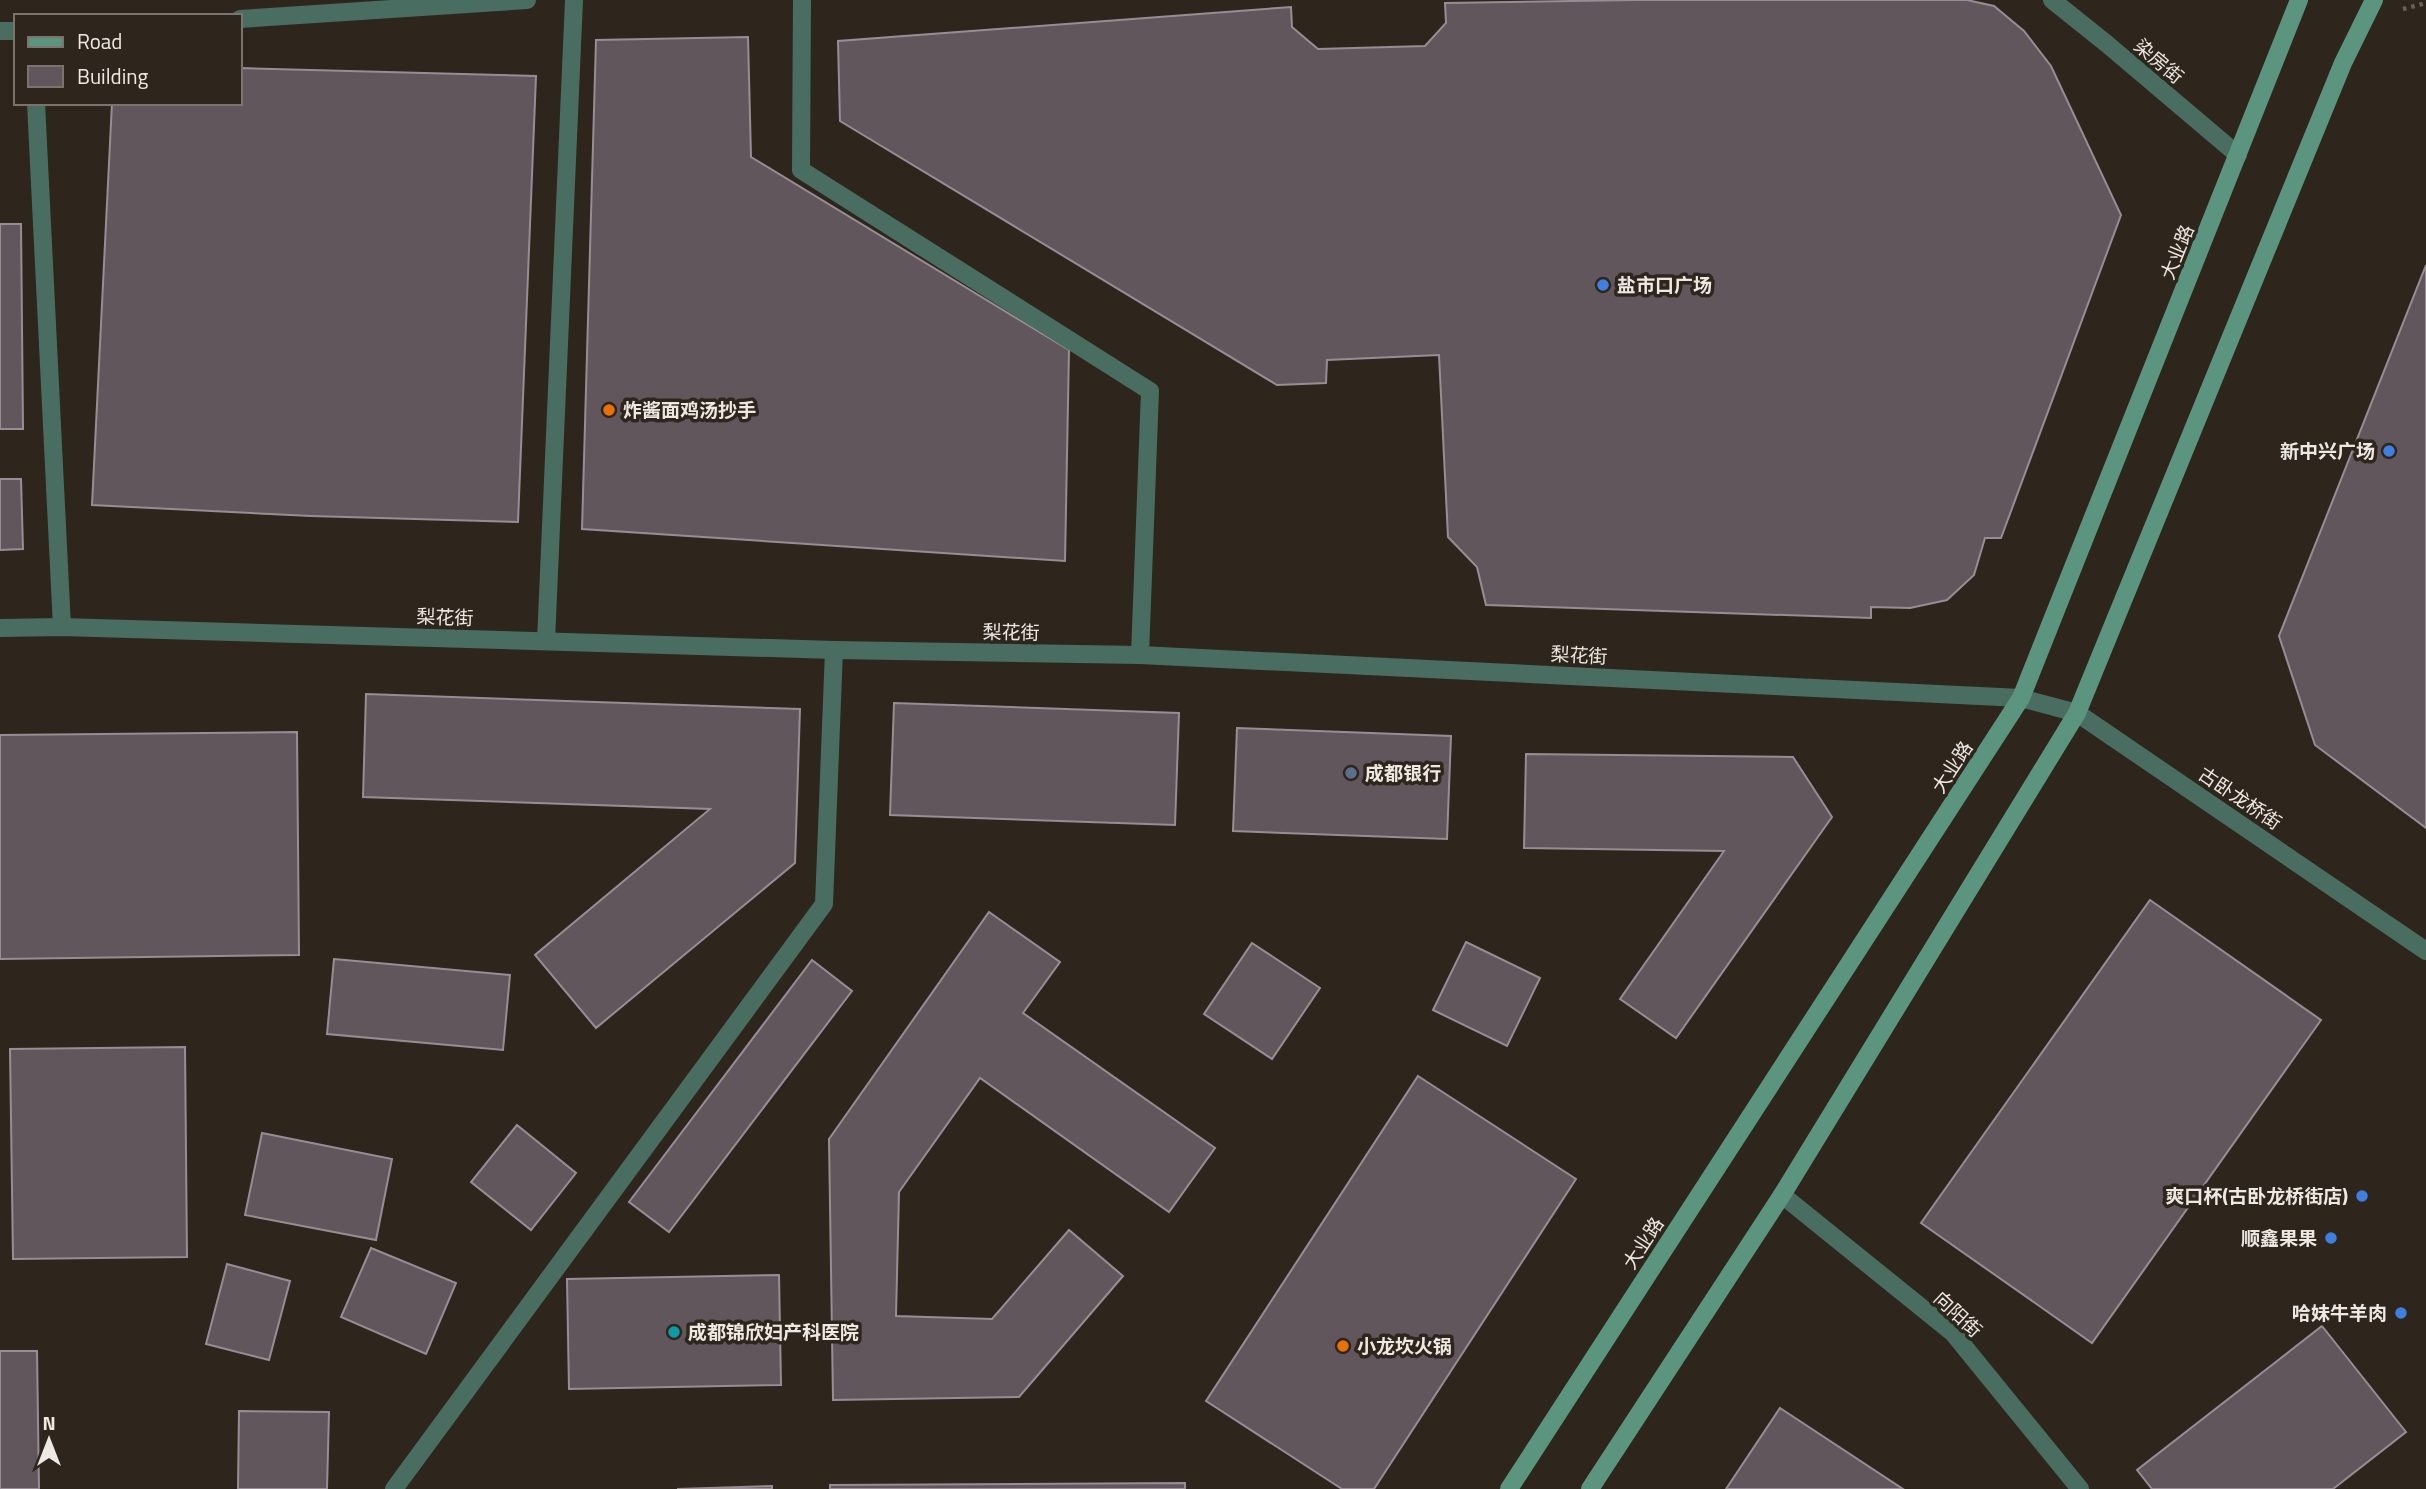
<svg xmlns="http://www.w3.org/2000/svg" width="2426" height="1489" font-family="'Titillium Web','Noto Sans SC',sans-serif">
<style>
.building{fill:#62565d;stroke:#998c94;stroke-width:2}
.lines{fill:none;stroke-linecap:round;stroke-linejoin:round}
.path{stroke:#686159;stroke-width:4.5;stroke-dasharray:3.5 5;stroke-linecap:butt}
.street{stroke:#4a6d61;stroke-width:18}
.secondary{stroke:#5b9580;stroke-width:18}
.shop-dot{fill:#3f7fe0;stroke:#2e261d;stroke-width:2.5}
.food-dot{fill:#e8710a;stroke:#2e261d;stroke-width:2.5}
.service-dot{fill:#5c6f8a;stroke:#2e261d;stroke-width:2.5}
.culture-dot{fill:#0f9aa8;stroke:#2e261d;stroke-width:2.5}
.labels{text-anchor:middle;stroke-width:7;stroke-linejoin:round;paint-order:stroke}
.street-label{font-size:19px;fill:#ede8e2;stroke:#2e261d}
.poi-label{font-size:19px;font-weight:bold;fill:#ede8e2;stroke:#2e261d;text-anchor:start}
</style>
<rect width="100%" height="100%" fill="#2e261d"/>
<!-- building -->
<g class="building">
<path d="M1635,0H1967L1994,6L2024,31L2051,66L2121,215L2001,538H1985L1974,575L1947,600L1910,608L1871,607V618L1486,605L1477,567L1448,537L1439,355L1327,360L1326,383L1277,385L840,121L838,41L1291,7L1292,27L1318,49L1425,46L1446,23L1445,3Z"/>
<path d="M748,37L751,157L1069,350L1065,561L582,529L596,40Z"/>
<path d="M240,68L536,76L518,522L311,516L92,505L112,103H240Z"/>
<path d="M0,224H21L23,429H0Z"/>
<path d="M2426,265V828L2315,745L2279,636Z"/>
<path d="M0,479H21L23,549L0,550Z"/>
<path d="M366,694L800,709L795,863L596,1028L535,955L710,809L363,797Z"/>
<path d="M894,703L1179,713L1175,825L890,815Z"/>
<path d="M1237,728L1451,736L1447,839L1233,831Z"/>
<path d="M297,732L299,955L0,959V735Z"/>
<path d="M1526,754L1793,757L1832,817L1676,1038L1620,999L1724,851L1524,848Z"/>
<path d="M2150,900L2321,1020L2092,1343L1921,1223Z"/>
<path d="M989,912L1060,962L1023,1013L1215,1148L1169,1212L980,1078L899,1192L896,1316L992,1319L1069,1230L1123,1276L1019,1397L833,1400L829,1139Z"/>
<path d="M1466,942L1540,978L1507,1046L1433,1010Z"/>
<path d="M1252,943L1320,988L1272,1059L1204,1014Z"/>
<path d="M334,959L510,975L503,1050L327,1034Z"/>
<path d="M812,960L852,991L669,1232L629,1202Z"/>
<path d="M185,1047L187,1257L13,1259L10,1049Z"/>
<path d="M1418,1076L1576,1179L1374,1489H1342L1206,1401Z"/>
<path d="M517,1125L576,1173L531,1230L471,1182Z"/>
<path d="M262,1133L392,1159L376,1240L245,1215Z"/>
<path d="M371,1248L456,1283L426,1354L341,1317Z"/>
<path d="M227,1264L290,1281L269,1360L206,1344Z"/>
<path d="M779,1275L781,1385L569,1389L567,1279Z"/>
<path d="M2322,1326L2406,1432L2333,1489H2152L2137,1470Z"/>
<path d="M0,1351H37L39,1489H0Z"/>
<path d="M1780,1408L1903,1489H1726Z"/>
<path d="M239,1411L329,1412L327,1489H238Z"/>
<path d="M1185,1483V1489H830V1485Z"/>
<path d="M772,1486V1489H677Z"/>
</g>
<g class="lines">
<!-- path -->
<path class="path" d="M2403,9L2426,3"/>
<!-- street -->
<g class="street">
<path d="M802,0L801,170L1150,391L1140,655"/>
<path d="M2052,0L2107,44L2238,155"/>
<path d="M240,19L527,0"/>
<path d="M0,31H16"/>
<path d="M36,103L62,627"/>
<path d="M0,628L62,627L834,650L1140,655L2021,698L2077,713L2426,951"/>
<path d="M546,641L574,0"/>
<path d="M1782,1195L1953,1333L2080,1489"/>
<path d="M394,1489L824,904L834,650"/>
</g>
<!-- secondary -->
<g class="secondary">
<path d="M1509,1489L2021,698L2299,0"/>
<path d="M1590,1489L1782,1195L2077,713L2343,63L2374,0"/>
</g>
</g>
<!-- markers -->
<g class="shop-dot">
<circle cx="1603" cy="285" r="7"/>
<circle cx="2389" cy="451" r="7"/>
<circle cx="2362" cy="1196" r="7"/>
<circle cx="2331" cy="1238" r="7"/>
<circle cx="2401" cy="1313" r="7"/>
</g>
<g class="food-dot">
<circle cx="609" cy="410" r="7"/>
<circle cx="1343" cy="1346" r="7"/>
</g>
<circle class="service-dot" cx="1351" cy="773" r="7"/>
<circle class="culture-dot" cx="674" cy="1332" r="7"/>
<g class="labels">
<!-- street labels -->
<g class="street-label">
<text transform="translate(2159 61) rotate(40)" y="7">染房街</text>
<text transform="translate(2177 252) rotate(-68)" y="7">大业路</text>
<text transform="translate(445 617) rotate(2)" y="7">梨花街</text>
<text transform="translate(1011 632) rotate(1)" y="7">梨花街</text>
<text transform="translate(1579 655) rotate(3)" y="7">梨花街</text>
<text transform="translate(1952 767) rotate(-57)" y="7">大业路</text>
<text transform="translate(2240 798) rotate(34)" y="7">古卧龙桥街</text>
<text transform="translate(1643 1243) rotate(-57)" y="7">大业路</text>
<text transform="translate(1958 1314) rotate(43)" y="7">向阳街</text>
</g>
<!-- poi labels -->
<g class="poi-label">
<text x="1617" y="292">盐市口广场</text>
<text x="623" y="417">炸酱面鸡汤抄手</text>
<text x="2375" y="458" text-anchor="end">新中兴广场</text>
<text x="1365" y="780">成都银行</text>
<text x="2348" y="1203" text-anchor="end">爽口杯(古卧龙桥街店)</text>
<text x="2317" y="1245" text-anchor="end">顺鑫果果</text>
<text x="2387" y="1320" text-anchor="end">哈妹牛羊肉</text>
<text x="688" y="1339">成都锦欣妇产科医院</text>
<text x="1357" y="1353">小龙坎火锅</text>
</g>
</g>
<!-- legend -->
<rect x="14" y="14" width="228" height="91" fill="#2e261d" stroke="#7a746c" stroke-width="2"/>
<rect x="28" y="37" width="35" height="10" fill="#5b9580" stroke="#7a746c" stroke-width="2"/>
<text x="77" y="49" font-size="21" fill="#ede8e2">Road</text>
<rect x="28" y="66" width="35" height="21" fill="#62565d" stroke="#7a746c" stroke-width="2"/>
<text x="77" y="84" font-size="21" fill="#ede8e2">Building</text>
<!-- north arrow -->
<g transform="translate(49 1440)" stroke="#2e261d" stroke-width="5" paint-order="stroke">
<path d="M0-5L12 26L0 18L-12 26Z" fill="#ede8e2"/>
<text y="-10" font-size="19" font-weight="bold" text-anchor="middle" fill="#ede8e2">N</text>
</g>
</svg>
